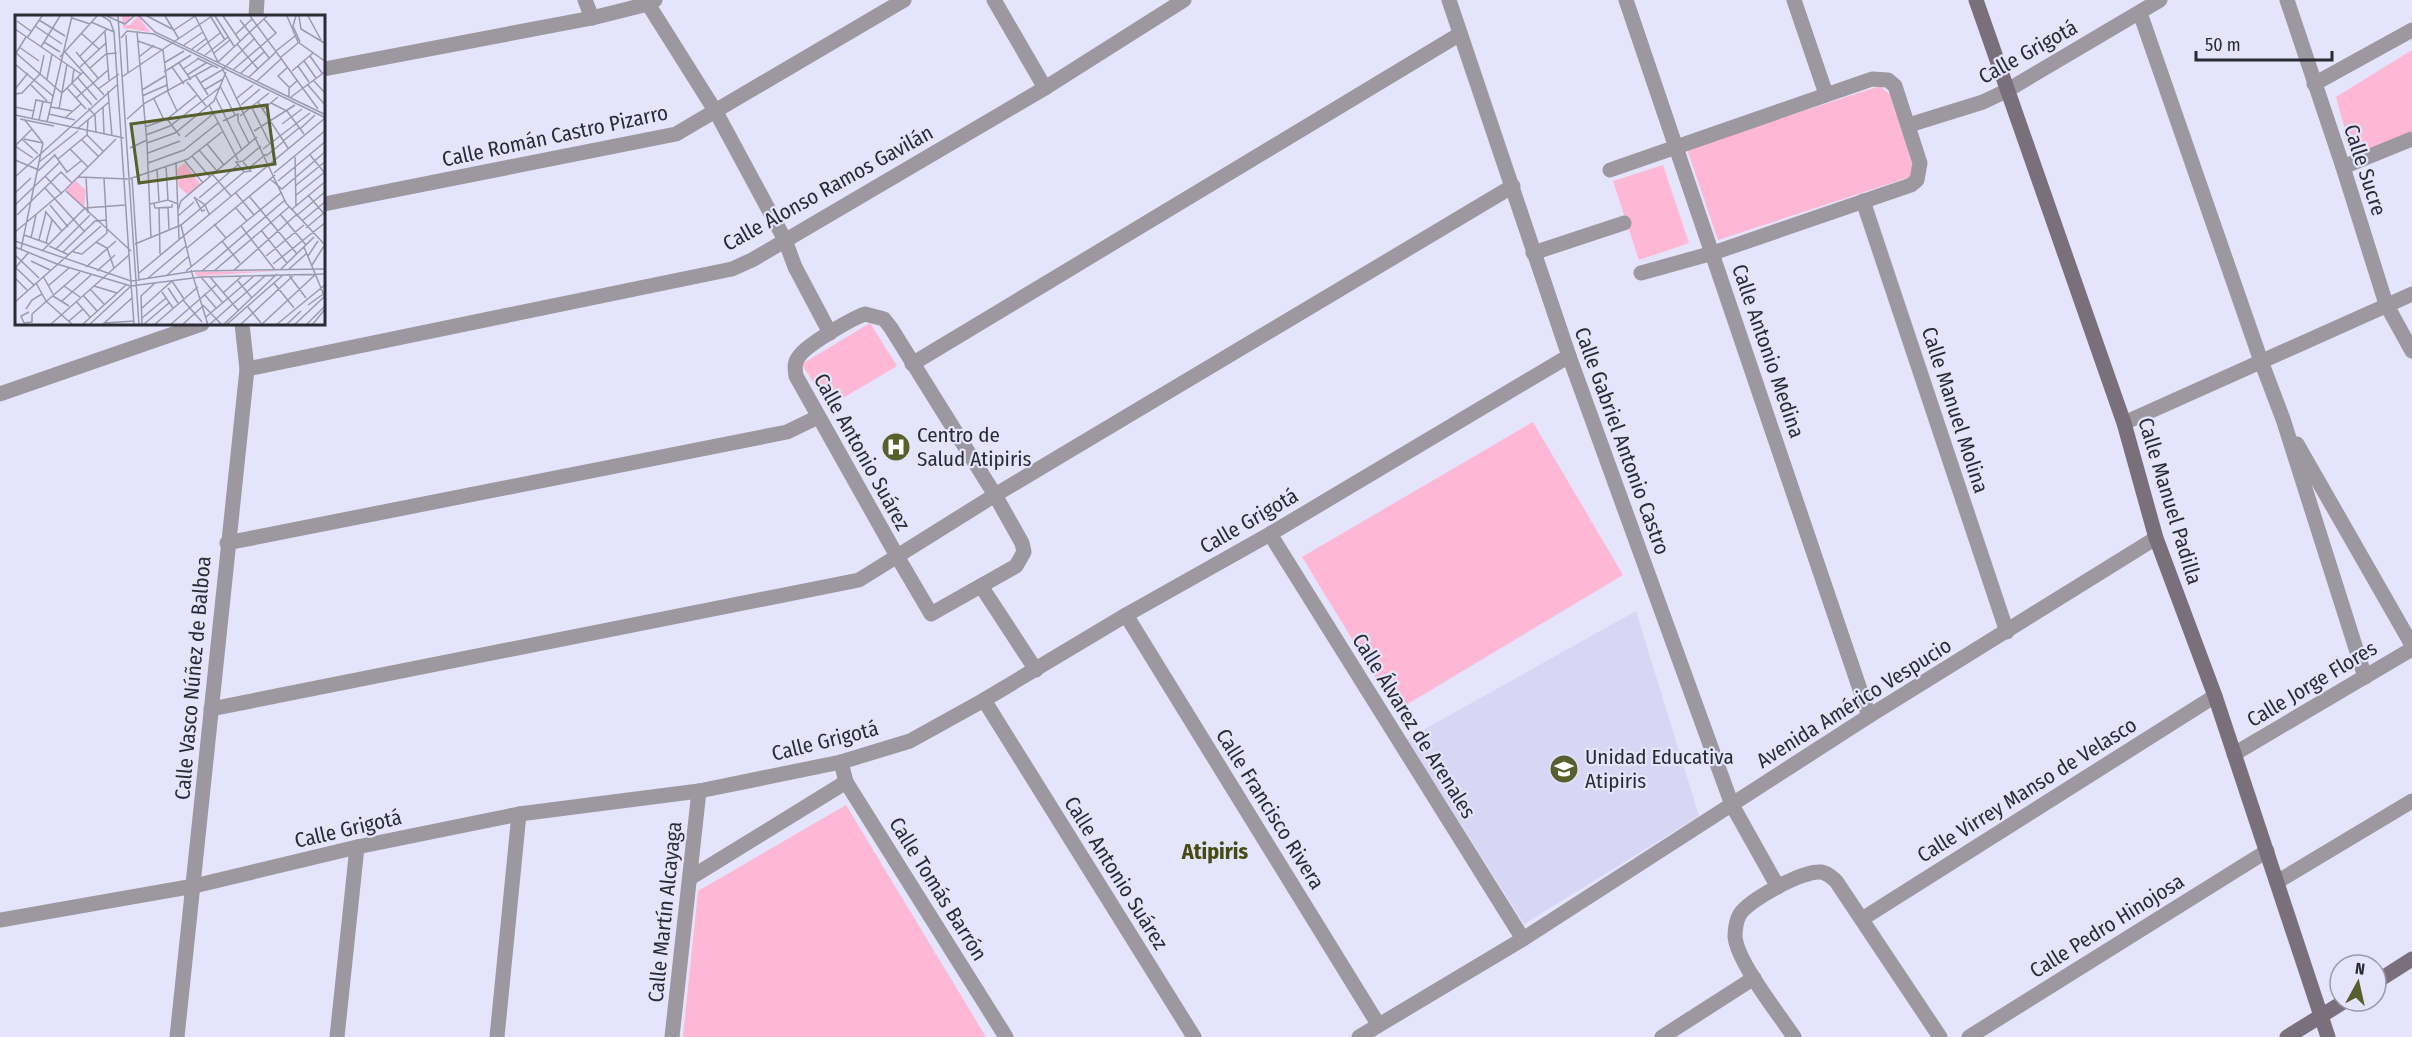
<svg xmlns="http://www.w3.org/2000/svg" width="2412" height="1037" font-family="'Fira Sans Condensed',sans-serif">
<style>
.built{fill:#d7d7f5}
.green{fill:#feb7d4}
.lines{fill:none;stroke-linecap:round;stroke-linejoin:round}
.street{stroke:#9d979f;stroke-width:15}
.secondary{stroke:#7a707c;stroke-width:15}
.labels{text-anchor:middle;stroke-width:4.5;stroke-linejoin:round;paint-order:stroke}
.street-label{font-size:21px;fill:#2b2b34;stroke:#e4e4fc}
.poi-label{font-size:21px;fill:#2b2b34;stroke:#e4e4fc;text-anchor:start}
.neighbourhood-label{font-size:22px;font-weight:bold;fill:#464b0f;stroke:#e4e4fc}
.inset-road{fill:none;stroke:#9a9aac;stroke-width:1.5}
.view{fill:#585e2c;fill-opacity:0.15;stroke:#585e2c;stroke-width:3}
.inset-edge{fill:none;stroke:#2b2b34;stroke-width:3}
</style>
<rect width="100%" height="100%" fill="#e4e4fc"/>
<!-- built -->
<path class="built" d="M1636,611L1699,816L1524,924L1407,739Z"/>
<!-- green -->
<g class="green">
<path d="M2412,50V133L2353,158L2336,97Z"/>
<path d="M1880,86L1890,95L1912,160L1913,170L1910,177L1718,240L1687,149Z"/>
<path d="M1663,165L1689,243L1639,260L1613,181Z"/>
<path d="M870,323L897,366L828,407L802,364Z"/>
<path d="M1533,422L1623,575L1396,711L1302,557Z"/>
<path d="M846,805L986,1037H683L698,891Z"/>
</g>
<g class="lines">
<!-- street -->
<g class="street">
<path d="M585,0L592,18"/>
<path d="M994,0L1045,88"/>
<path d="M1449,0L1569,356L1732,805L1778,887"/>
<path d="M1626,0L1869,716"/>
<path d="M1794,0L1826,94"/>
<path d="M2287,0L2343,167L2386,304L2412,351"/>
<path d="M648,4L716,112L785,240L795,267L830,333"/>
<path d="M2140,13L2261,361L2283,419L2365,677"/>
<path d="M256,16L257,0"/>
<path d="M324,69L592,18L648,4L655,0"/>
<path d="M2314,84L2412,30"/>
<path d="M1909,125L1983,102L2006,91L2160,0"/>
<path d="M2343,167L2412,139"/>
<path d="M1610,170L1872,79L1888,80L1895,86L1920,163L1917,180L1911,185L1713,253L1641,273"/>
<path d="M1863,201L2007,632"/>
<path d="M324,204L676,134L904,0"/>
<path d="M1533,253L1624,223"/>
<path d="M865,314L884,319L891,328L995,495L1022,543L1024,552L1016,566L931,614L897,556L796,376C795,370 794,363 798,358C804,346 851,319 865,314Z"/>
<path d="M912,364L1460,34"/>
<path d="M247,369L732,269L752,260L1045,88L1184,0"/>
<path d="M0,394L202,324"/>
<path d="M2124,423L2412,294"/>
<path d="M2297,444L2412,645"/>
<path d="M1270,534L1523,939"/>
<path d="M227,543L787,432L818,417"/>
<path d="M981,586L1036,670"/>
<path d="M1126,615L1378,1024"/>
<path d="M984,700L1194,1037"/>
<path d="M211,709L859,580L995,495L1513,186"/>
<path d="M2234,754L2412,649"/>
<path d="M841,762L846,782L1006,1037"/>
<path d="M690,878L846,782"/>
<path d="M2277,882L2412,801"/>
<path d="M1862,919L2215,696"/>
<path d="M0,920L194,886L357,847L519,814L699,791L841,762L910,741L984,700L1126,615L1270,534L1569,356"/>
<path d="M177,1037L247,369L242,324"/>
<path d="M337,1037L357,847"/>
<path d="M497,1037L519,814"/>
<path d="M672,1037L699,791"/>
<path d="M1359,1037L1523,939L1869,716L2156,538"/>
<path d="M1662,1037L1754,978"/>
<path d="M1794,1037C1778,1013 1738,963 1735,937C1735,929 1736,921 1740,914C1749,900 1803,870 1821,872C1828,873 1831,877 1836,881L1940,1037"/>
<path d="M1969,1037L2267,851"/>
</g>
<!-- secondary -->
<g class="secondary">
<path d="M1976,0L2124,423L2156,538L2215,696L2328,1037"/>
<path d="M2376,982L2412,959"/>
<path d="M2287,1037L2345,1001"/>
</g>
</g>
<!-- icons -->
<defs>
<g id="hospital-disc" transform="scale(1.5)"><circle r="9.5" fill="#585e2c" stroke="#e4e4fc"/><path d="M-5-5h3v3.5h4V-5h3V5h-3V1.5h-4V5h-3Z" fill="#fff"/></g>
<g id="school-disc" transform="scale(1.5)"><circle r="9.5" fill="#585e2c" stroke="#e4e4fc"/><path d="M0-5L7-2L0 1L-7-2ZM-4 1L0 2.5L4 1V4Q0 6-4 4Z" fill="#fff"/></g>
</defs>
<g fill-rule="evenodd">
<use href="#hospital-disc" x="896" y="447"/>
<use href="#school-disc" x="1564" y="769"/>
</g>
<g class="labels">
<!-- street labels -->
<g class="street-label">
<text transform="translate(2028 52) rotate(-29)" y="7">Calle Grigotá</text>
<text transform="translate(555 136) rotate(-12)" y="7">Calle Román Castro Pizarro</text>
<text transform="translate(2365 170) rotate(72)" y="7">Calle Sucre</text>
<text transform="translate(828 188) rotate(-29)" y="7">Calle Alonso Ramos Gavilán</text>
<text transform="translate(1768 351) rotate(71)" y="7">Calle Antonio Medina</text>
<text transform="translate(1955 410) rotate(72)" y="7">Calle Manuel Molina</text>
<text transform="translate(1622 441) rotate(70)" y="7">Calle Gabriel Antonio Castro</text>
<text transform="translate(862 452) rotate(61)" y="7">Calle Antonio Suárez</text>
<text transform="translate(2170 501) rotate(73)" y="7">Calle Manuel Padilla</text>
<text transform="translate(1249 521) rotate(-30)" y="7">Calle Grigotá</text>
<text transform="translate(193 678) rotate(-85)" y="7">Calle Vasco Núñez de Balboa</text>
<text transform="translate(2312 684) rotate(-31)" y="7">Calle Jorge Flores</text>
<text transform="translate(1854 703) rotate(-32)" y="7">Avenida Américo Vespucio</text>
<text transform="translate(1414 726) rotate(58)" y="7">Calle Álvarez de Arenales</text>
<text transform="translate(825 741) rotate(-14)" y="7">Calle Grigotá</text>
<text transform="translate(2027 790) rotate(-32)" y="7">Calle Virrey Manso de Velasco</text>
<text transform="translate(1270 809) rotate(58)" y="7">Calle Francisco Rivera</text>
<text transform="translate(348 829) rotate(-13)" y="7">Calle Grigotá</text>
<text transform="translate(1116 873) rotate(58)" y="7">Calle Antonio Suárez</text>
<text transform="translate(938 889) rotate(58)" y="7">Calle Tomás Barrón</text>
<text transform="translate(665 912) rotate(-84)" y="7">Calle Martín Alcayaga</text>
<text transform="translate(2107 926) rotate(-32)" y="7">Calle Pedro Hinojosa</text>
</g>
<!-- poi labels -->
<g class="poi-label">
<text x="917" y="442">Centro de<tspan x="917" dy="24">Salud Atipiris</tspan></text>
<text x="1585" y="764">Unidad Educativa<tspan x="1585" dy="24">Atipiris</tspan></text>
</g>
<!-- neighbourhood labels -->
<g class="neighbourhood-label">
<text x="1215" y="859">Atipiris</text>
</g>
</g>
<!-- overview -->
<g transform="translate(15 15)">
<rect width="310" height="310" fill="#e4e4fc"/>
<path d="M115,1V6L108,10H115L123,1L135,17L108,13L107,1ZM170,148L185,169L173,180L163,171L162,154ZM61,166L71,175L69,193L51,175ZM263,256L182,261L180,258V257Z" fill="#feb7d4"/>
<path class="inset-road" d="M92,1L110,9L119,1M103,1L124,310M124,1L140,17L311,100M132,1L157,14M150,1L164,24M180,1L203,47M200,1L219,31M208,1L225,26M235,1L303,94M272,1L283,27L311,47M281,1L278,11L285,27M284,1L286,14L311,29M293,1L306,25M196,2L210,25M57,3L75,9M24,5L50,21M225,5L255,44M2,6L17,17M76,7L99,17M20,11L47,29M0,14L66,59M159,15L180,1M90,17L94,65M122,17L132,128L136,223M66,18L84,34M221,19L237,4M111,20L113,58M12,23L27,1M106,23L112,16L139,19L309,102M123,26L148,35L153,77L162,96M29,27L45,37M222,29L243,54M169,30L188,17M4,32L24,46M26,32L45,1M177,34L192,23M182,36L205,18M261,36L280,21M50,37L89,80M61,37L83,63M1,38L47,78L68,57M1,38L11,22M199,38L215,25M190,40L213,22M65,41L92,14M295,41L307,58M45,42L82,1M124,42L139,30M266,42L283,28M182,43L203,53M289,46L301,63M203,47L252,1M149,48L169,36M164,48L176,65M0,49L38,81M283,51L294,67M157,52L169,69M273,52L263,61L274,72M64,53L91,28M75,53L91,39L102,38M59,54L57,68L77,90M168,54L183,44M208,55L271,188L311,231M218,55L261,18L249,4M277,56L298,38M149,57L176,40M226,58L249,37M172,60L191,48M181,61L193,80M107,62L197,1M234,62L261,37M63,63L82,85M32,64L37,39M298,65L311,79M242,66L267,43M172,67L191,91M185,68L207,55L240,23M292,69L311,91M16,70L32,86M205,71L220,100M52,73L71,94M0,74L13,58M83,74L104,59M127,75L150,61M189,75L208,64M93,76L97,121M0,79L7,78L25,59L29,40M127,81L152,70M274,82V73L283,65M276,82L311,56M61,83L93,55M201,83L227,135M222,83L238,70M139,84L149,105M243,87L273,133M256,88L272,96L289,119M194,90L223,145M226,90L245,74M0,92L19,96M36,92L57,96M88,92L89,119M73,93L80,100L81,118M237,93L255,129M44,94L52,49M247,95L263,82M34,99L60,105M0,100L109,123M225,101L254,78M50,103L66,89M5,104L39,111M9,104L28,128M17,104L21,85L36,88M112,104L130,88L197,51M152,104L165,121M24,105L28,86M208,106L223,99V106M223,106L234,128M32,107L57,1M267,109L287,94M130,112L152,104L182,80M17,114L0,131L18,143M62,114L94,87M285,114L300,100M239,116L280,90M72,120L88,136M131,120L155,111L204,73M170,122L198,99M7,124L23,139M9,124L28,128M67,125L83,141M268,126L284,113M132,128L160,118L199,86L211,57M192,129L209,150M115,133L132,125M55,134L73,152M248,134L295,98M184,135L202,156M133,138L165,126M39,139L52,157M295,140L309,157M177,141L195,162M251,141L268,127M280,142L281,191M43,144L72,120L73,105M0,145L24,155L40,140M169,145L188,168M228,146L246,131M228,146L221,147L229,157M24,147L63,116M228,147L236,156L229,157M133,148L169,135L203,108M161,148L164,224M151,151L153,185M234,153L251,139M142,154L144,186M51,158L66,146M259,158L311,115M198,160L216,181M30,161L47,179M0,162L103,69M63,162L113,164M71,162L73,198M117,163L124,266M114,164L173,144L207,117M255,164L267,174L311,136M263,166L311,126M280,171L311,146M30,173L69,216M51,176L116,236M220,177L239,200M0,178L16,163M293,180L311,201M234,181L282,239M280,181L311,156M179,182L190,190L194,199M179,182L187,196L190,195M184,183L223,150M135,189L153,185L163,189M139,189L140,193L157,192V189M0,190L45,147M35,190L53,212M144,192L145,239M153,192L154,214M220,192L232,206M163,195L166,186L242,122M276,195L311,166M30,196L47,216M265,199L291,230M2,200L46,157L57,168M163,201L179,187M281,201L311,176M287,206L311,186M199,209L211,223M166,210L176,251M226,211L260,255M291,213L311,196M246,215L272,248M0,217L50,175L101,124M9,220L34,229M16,223L21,200M24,225L31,197M0,226L116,266L180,256L311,254M207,226L225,248M81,227L92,233L99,253M31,228L37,205M120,229L166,210L229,157M34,231L54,240M0,232L42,249L116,271L186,262L311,259M289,232L311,285M172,233L260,160M6,234L28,128M41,234L75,200M27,236L70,193L110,190M48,237L80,206L92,205M58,237L67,239L92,218L89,163M0,240L24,263M114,240L119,310M251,241L289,210M293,241L303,226M16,246L35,255M258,249L311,207M297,250L309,231M0,252L19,270M1,252L14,237M71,252L101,226M266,254L299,222M176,255L193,310M273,255L292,238M82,256L100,240M171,256L267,177M187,256L270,185M199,256L274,192M218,256L281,200M124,258L309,104M273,259L291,283M28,261L38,279M151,261L174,241M186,262L208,288M195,262L223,295M0,263L13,276M132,264L171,231M157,266L169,284M223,266L237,283M21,268L31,286M259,268L279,293M33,271L54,253M49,271L65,282M79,271L102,278M153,273L163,288M75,274L89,289M147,277L158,293M208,278L227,261M189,279L201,293M68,280L82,296M38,281L54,291M168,285L187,307M47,286L76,260M61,286L75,302M0,287L86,211M32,287L58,310M188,290L207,310M293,290L311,277M232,291L246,308M127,293L157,266M11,294L17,285L27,279M14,297L6,301L9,308L17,307V299M17,299L65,257M191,302L239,261M127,303L151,283M54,306L68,294M90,308L119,306M35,310L114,240L99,17L95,6L87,1M67,310L111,270M74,310L116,271M87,310L117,283M127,310L126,281L140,268M128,310L154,288M139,310L183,272M155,310L201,270M167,310L188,291M194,310L251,260M208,310L262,259M211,310L268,260M225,310L280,259M246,310L301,259M261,310L311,269M271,310L286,296M279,310L309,282M291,310L311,290M297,310L311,293"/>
<path class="view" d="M252,90L260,149L124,168L116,109Z"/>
<rect width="310" height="310" class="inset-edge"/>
</g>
<!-- north arrow -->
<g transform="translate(2358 983) rotate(8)"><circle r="28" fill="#e4e4fc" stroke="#9a9aac" stroke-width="1.5"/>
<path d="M0-4.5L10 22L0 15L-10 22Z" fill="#585e2c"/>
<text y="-9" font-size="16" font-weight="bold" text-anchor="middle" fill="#2b2b34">N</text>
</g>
<!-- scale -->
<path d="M2196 51v9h136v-9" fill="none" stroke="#2b2b34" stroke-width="3"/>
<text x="2205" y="51" font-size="18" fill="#2b2b34" stroke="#e4e4fc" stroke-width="4.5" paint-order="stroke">50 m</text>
</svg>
